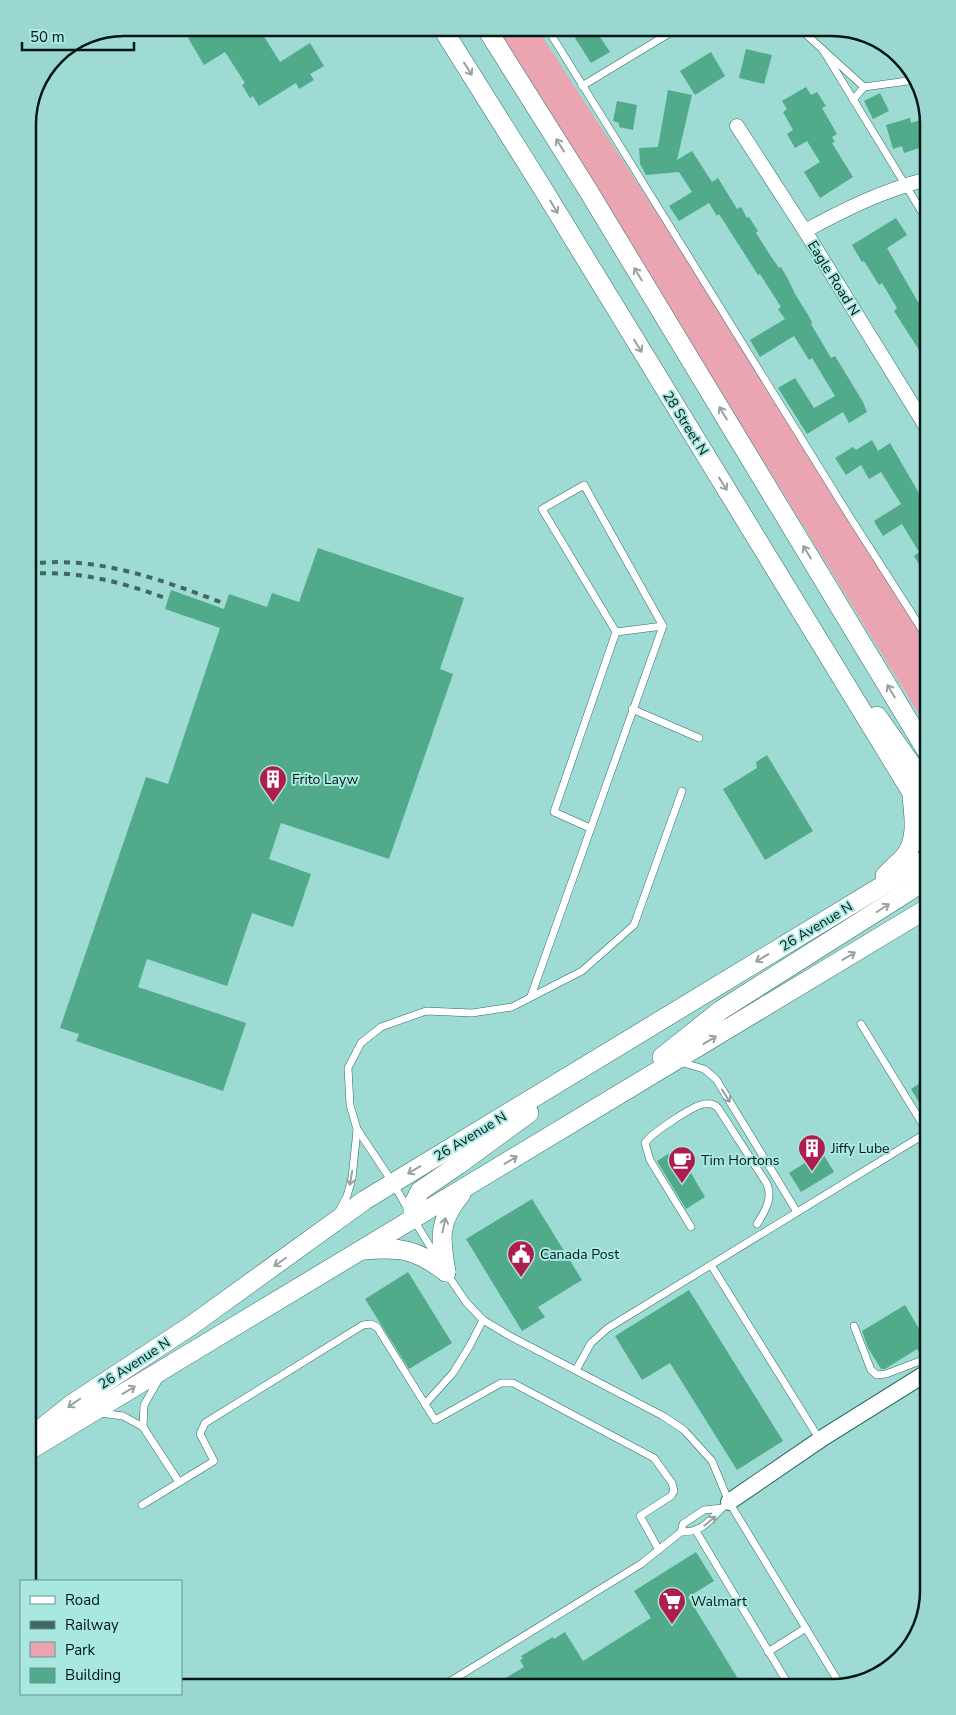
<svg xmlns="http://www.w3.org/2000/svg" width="956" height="1715" font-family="'Nunito Sans',sans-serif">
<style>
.green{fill:#eba5b2}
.building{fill:#51aa8a}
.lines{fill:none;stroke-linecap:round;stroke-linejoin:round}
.service-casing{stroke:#2e6b66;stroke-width:8}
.minor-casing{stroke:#2e6b66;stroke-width:15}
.tertiary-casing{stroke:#2e6b66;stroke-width:18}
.secondary-casing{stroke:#2e6b66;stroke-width:20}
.service{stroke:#fff;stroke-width:7}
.minor{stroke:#fff;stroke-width:14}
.tertiary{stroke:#fff;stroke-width:16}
.secondary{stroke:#fff;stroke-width:19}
.rail{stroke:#416763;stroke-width:4;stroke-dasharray:6 6;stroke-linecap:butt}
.oneway{stroke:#99a2a1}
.labels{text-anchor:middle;stroke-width:4;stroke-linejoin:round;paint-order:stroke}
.street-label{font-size:14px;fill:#001614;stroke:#a9e8e1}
.poi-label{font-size:14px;fill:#001614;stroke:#a9e8e1;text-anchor:start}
.rim{fill:none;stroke:#001614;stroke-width:2.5}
</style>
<rect width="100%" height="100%" fill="#9ddbd4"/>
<!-- green -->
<path class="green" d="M498,28H537L578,92L743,345L928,639V729Z"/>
<!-- building -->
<g class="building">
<path d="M205,28H255L261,36L263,35L280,62L310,43L324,66L310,74L314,80L299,89L296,83L259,106L253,96L250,98L242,85L245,83L225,52L204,65L188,38Z"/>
<path d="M591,28H594L610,52L591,63L575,38Z"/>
<path d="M746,49L772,55L764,84L739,78Z"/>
<path d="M711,52L725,76L695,95L680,71Z"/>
<path d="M806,87L811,95L817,92L826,106L822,108L837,134L832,137L835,142L832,143L853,177L820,198L804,172L820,162L807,141L795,148L787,134L793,130L783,112L787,109L782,101Z"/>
<path d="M668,90L692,95L677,160L692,151L712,182L718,178L737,209L741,207L747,218L749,217L758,231L756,233L770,255L779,268L781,267L789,281L795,294L810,318L812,323L811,324L831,358L835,356L863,402L867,412L849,423L843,412L807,434L778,388L795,378L814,408L835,396L812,358L809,360L794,336L760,357L750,340L785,319L778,309L781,307L760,274L758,275L719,214L717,216L709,203L679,221L669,206L692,192L679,172L646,175L640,164L639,148L658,147Z"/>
<path d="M880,93L889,111L873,119L864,101Z"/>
<path d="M617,101L637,105L633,130L619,127V123L613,121Z"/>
<path d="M910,118L911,123L927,118L928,145L904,153L902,146L893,149L886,125Z"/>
<path d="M896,218L907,235L887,248L918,302L928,296V312L923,315L928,324V364L894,311L897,308L882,283L879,285L864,261L862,262L852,245Z"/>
<path d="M872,440L878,451L890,443L928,509V579L914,556L919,552L902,524L883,536L874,521L901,504L881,472L869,479L861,465L846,475L835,458L853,447L856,450Z"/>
<path d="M318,548L464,598L440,669L453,674L389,859L281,823L269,859L311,874L293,927L252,913L227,986L147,959L138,987L246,1023L223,1091L76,1041L79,1034L60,1028L146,777L168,784L220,628L165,609L171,590L224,609L229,594L267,607L272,593L299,602Z"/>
<path d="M767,755L813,831L765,860L723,789L757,768L756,762Z"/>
<path d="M928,1078V1117L911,1089Z"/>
<path d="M673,1151L685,1169L688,1168L705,1197L686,1209L657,1161Z"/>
<path d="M822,1152L834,1172L801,1192L789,1173Z"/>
<path d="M532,1199L582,1280L538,1307L545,1317L522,1331L466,1239Z"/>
<path d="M408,1272L452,1343L409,1369L365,1299Z"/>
<path d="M689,1290L783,1441L737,1470L670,1363L642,1380L615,1336Z"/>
<path d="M905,1305L928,1344V1353L921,1355L917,1349L885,1369H881L868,1348L862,1331Z"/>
<path d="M696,1552L714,1581L688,1597L743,1687H490L524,1667L520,1660L523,1659L521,1656L553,1637L554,1639L565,1632L583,1661L651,1618L634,1591Z"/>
</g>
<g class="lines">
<!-- service casing -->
<g class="service-casing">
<g id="service">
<path d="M547,28L850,517L928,639"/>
<path d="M799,28L864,87L915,80"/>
<path d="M823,50L928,222"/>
<path d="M582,86L678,28"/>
<path d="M853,100L864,87"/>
<path d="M616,632L663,626"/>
<path d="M632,709L699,738"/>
<path d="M531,996C576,873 618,749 663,626L584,485L542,509L616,632L554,812L590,828"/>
<path d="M861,1024L928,1133"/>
<path d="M680,1062L704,1069L716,1079L797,1212"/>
<path d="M409,1211L393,1183L357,1129L350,1105L348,1068L361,1043L381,1027L426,1011L472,1013L512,1007L582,971L634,925L682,791"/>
<path d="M338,1213L347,1196L352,1178L357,1130"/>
<path d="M414,1220L437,1258"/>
<path d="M691,1227L650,1160L645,1143C650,1134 694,1105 704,1104C710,1103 715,1104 718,1108L767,1184C773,1199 765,1211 757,1224"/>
<path d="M711,1265L820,1440"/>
<path d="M447,1274L466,1302L483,1320L508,1335L663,1416L684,1430L712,1461L729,1502L841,1686"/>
<path d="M854,1326L871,1370L877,1375L886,1374L928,1358"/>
<path d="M576,1370L591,1343L608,1328L928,1132"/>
<path d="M425,1404L435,1420L501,1383H513L654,1458L672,1483L674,1491L671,1496L640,1516L659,1550"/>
<path d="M100,1413L123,1416L143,1427L179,1482"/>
<path d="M143,1427L144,1405L159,1379"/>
<path d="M142,1505L214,1461L200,1434L205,1423L363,1325L371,1324L377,1327L425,1404L453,1373L469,1347L483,1320"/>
<path d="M722,1508L704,1510L683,1524L681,1532C707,1532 711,1516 729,1502"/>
<path d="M696,1531L790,1687"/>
<path d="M768,1652L806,1628"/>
<path d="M441,1687L641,1564L681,1532"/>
</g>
</g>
<!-- minor casing -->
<g class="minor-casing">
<g id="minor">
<path d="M737,126L805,231L928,430"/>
<path d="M805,231C845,209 884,190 928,179"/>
</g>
</g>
<!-- tertiary casing -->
<g class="tertiary-casing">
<path id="tertiary" d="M729,1502L824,1437L928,1372"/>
</g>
<!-- secondary casing -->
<g class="secondary-casing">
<g id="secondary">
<path d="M442,28L543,189L928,819"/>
<path d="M486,28L586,187L928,753"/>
<path d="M877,716L928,788"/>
<path d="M885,876C891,869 899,863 905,856C918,839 914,816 912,797"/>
<path d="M662,1057L721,1010L928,879"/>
<path d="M413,1219V1205L420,1191L458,1165L529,1113"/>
<path d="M364,1250C401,1247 416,1249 446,1272"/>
<path d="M446,1272C440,1238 438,1221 461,1194"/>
<path d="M28,1439L72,1404L192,1325L365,1200L928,858"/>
<path d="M28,1451L928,908"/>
</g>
</g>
<!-- service -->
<use href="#service" class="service"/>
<!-- minor -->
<use href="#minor" class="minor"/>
<!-- tertiary -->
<use href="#tertiary" class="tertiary"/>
<!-- secondary -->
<use href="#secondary" class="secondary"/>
<!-- rail -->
<g class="rail">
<path d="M28,564C98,555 161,580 226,604"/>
<path d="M28,574C77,570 122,582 168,599"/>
</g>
</g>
<!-- one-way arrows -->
<defs><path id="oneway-shaft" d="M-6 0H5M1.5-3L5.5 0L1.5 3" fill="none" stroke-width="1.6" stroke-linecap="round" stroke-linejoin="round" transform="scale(1.25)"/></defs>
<g class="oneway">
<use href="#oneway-shaft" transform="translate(468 69) rotate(58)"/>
<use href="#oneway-shaft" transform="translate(560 145) rotate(-122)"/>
<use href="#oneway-shaft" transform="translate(554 207) rotate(59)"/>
<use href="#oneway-shaft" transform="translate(638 274) rotate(-121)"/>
<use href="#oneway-shaft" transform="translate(638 346) rotate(58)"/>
<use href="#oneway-shaft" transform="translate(723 413) rotate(-121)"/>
<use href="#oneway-shaft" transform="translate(723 484) rotate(58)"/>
<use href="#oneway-shaft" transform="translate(807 552) rotate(-121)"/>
<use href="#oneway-shaft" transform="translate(891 691) rotate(-121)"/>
<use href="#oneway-shaft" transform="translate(883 908) rotate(-32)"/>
<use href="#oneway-shaft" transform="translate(849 956) rotate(-31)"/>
<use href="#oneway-shaft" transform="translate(762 958) rotate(149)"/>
<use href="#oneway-shaft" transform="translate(710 1040) rotate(-31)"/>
<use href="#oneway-shaft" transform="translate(726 1096) rotate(58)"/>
<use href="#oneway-shaft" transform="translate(511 1160) rotate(-31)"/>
<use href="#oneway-shaft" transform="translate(414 1170) rotate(149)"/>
<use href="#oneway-shaft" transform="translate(351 1178) rotate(100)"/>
<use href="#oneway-shaft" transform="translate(444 1225) rotate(-78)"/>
<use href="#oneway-shaft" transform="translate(280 1262) rotate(145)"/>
<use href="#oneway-shaft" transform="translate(129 1390) rotate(-31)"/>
<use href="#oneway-shaft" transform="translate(74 1403) rotate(145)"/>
<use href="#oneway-shaft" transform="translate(710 1521) rotate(-39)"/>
</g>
<!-- icons -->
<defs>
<g id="building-pin" transform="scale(1.4375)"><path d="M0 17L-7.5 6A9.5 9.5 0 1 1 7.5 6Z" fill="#ae1d4f" stroke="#a9e8e1"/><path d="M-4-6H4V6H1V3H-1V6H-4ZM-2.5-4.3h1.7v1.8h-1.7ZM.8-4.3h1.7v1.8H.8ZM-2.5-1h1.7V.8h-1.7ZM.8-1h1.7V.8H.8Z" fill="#fff"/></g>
<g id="cafe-pin" transform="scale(1.4375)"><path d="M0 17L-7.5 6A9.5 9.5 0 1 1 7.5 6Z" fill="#ae1d4f" stroke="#a9e8e1"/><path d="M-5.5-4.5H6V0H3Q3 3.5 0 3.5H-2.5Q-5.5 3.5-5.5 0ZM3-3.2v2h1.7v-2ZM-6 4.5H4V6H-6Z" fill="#fff"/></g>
<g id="civic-pin" transform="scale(1.4375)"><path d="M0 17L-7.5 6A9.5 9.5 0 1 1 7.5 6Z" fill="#ae1d4f" stroke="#a9e8e1"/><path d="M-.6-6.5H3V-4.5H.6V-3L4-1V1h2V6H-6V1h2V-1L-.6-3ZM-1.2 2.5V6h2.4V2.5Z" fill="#fff"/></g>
<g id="supermarket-pin" transform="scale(1.4375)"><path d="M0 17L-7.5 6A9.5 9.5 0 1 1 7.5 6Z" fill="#ae1d4f" stroke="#a9e8e1"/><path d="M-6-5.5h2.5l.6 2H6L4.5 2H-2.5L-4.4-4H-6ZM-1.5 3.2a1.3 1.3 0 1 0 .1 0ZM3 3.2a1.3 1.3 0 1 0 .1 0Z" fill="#fff"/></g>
</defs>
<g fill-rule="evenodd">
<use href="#building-pin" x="273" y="779"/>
<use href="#building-pin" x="812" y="1148"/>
<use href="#cafe-pin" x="682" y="1160"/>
<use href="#civic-pin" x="521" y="1254"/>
<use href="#supermarket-pin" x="672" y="1601"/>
</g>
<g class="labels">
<!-- street labels -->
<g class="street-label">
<text transform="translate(834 278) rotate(58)" y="5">Eagle Road N</text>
<text transform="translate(686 423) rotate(58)" y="5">28 Street N</text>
<text transform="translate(816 926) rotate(-31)" y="5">26 Avenue N</text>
<text transform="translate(470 1136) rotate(-31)" y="5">26 Avenue N</text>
<text transform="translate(134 1363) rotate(-33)" y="5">26 Avenue N</text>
</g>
<!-- poi labels -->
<g class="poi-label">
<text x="292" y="784">Frito Layw</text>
<text x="831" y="1153">Jiffy Lube</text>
<text x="701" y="1165">Tim Hortons</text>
<text x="540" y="1259">Canada Post</text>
<text x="691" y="1606">Walmart</text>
</g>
</g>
<!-- crop -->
<path d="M0 0H956V1715H0ZM124 36H832A88 88 0 0 1 920 124V1591A88 88 0 0 1 832 1679H124A88 88 0 0 1 36 1591V124A88 88 0 0 1 124 36Z" fill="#9bd7d1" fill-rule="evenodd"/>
<path class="rim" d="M124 36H832A88 88 0 0 1 920 124V1591A88 88 0 0 1 832 1679H124A88 88 0 0 1 36 1591V124A88 88 0 0 1 124 36Z"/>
<!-- legend -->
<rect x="20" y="1580" width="162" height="115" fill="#a9e8e1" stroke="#65948f"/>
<rect x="30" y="1596" width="25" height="8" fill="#ffffff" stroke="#65948f"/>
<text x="65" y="1605" font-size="15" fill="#001614">Road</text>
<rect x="30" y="1621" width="25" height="8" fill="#416763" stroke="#65948f"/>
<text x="65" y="1630" font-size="15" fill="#001614">Railway</text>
<rect x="30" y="1642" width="25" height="15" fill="#eba5b2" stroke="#65948f"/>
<text x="65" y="1655" font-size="15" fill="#001614">Park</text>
<rect x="30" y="1668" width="25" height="15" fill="#51aa8a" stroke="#65948f"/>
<text x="65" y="1680" font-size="15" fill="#001614">Building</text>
<!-- scale -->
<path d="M22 42v8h112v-8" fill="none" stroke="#001614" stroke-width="2.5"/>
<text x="30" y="42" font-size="15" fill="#001614" stroke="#a9e8e1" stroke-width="4" paint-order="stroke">50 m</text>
</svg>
